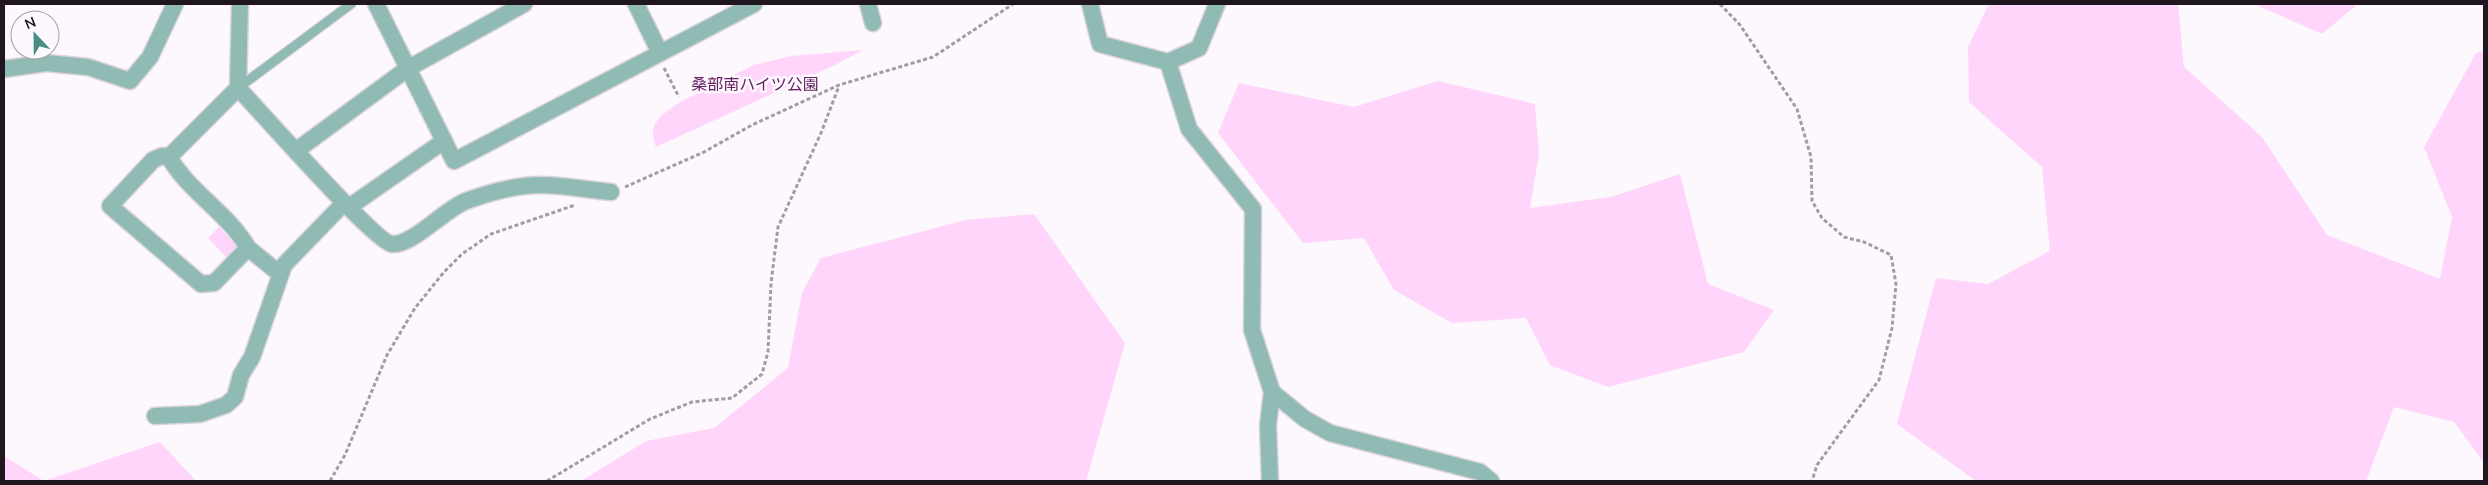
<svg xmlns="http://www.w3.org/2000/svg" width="2488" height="485" font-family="'Nunito Sans','Noto Sans JP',sans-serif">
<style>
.green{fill:#ffd5fb}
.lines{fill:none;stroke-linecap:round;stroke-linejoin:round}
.lane-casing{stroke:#dad4d9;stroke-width:11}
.street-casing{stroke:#dad4d9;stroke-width:19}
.path{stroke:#a39ca3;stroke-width:3;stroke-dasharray:4 2.5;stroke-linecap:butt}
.lane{stroke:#90bab4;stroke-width:9}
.street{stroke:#90bab4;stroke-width:16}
.labels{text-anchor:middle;stroke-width:5;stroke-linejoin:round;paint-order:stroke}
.park-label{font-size:16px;fill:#662063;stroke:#fdf8fd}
</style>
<rect width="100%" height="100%" fill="#fdf8fd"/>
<!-- green -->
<g class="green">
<path d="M1989,4H2178L2184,67L2262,137L2327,235L2440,279L2452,217L2424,147L2476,53L2484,51V463L2454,422L2394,407L2366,481H1976L1897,424L1936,278L1988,284L2050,251L2042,167L1969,102L1968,47Z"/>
<path d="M2254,4H2358L2322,34Z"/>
<path d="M863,50L835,65L656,147C646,123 662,115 680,102L754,65L792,56Z"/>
<path d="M1438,81L1535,104L1539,154L1530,208L1611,197L1680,174L1708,284L1774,310L1744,352L1608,387L1550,365L1526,318L1452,323L1394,290L1364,238L1303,243L1218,133L1239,83L1354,107Z"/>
<path d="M1034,214L1125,343L1086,481H581L646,441L714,428L788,368L802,293L821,258L966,220Z"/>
<path d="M219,227L240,249L229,260L208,238Z"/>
<path d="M160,442L196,481H4V456L44,481Z"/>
</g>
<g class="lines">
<!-- lane casing -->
<g class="lane-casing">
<path id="lane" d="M238,88L351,4"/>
</g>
<!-- street casing -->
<g class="street-casing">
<g id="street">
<path d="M240,4L238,88C258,109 375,242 392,244C412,246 445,209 466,201C488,193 517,185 540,185C563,185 588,190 611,192"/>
<path d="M376,4L454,161L754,4"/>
<path d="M636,4L660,53"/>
<path d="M868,4L873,23"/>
<path d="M1090,4L1100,44L1168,62L1199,48L1217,4"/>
<path d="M1168,62L1189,129L1253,209L1252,330L1272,392L1268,425L1270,481"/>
<path d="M4,69L46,63L88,67L130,81L150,57L175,4"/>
<path d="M297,150L407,69L524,4"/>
<path d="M169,157L162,156L153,160L110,206L201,284L214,283L248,248C228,213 189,192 169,157L238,88"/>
<path d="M349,207L444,141"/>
<path d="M248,248L280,274"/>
<path d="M1272,392L1305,419L1330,433L1480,472L1491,481"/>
<path d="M155,416L200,414L226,405L235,397L241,375L252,357L284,265L344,203"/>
</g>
</g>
<!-- path -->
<g class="path">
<path d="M1720,4L1740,25L1797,109L1811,157L1812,201L1822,218L1844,237L1864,242L1891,255L1896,284L1892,328L1879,380L1817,465L1812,481"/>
<path d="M664,68L679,97"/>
<path d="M625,187L704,152L752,125L839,85L933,57L1013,4"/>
<path d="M330,481L345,455L387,355L415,308L444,272L462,254L491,234L575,205"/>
<path d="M547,481L650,419L692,402L732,398L762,374L768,352L771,283L778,227L821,133L839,86"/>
</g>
<!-- lane -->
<use href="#lane" class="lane"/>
<!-- street -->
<use href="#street" class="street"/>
</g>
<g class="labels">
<!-- park labels -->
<g class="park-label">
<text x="755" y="90">桑部南ハイツ公園</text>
</g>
</g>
<!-- border -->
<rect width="2488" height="485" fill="none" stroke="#20161f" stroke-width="10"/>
<!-- north arrow -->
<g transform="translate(35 35) rotate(338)"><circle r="24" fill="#fdf8fd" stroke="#a59ea4"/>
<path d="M0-4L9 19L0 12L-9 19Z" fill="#488e85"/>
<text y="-8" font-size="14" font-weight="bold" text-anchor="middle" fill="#20161f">N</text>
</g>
</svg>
